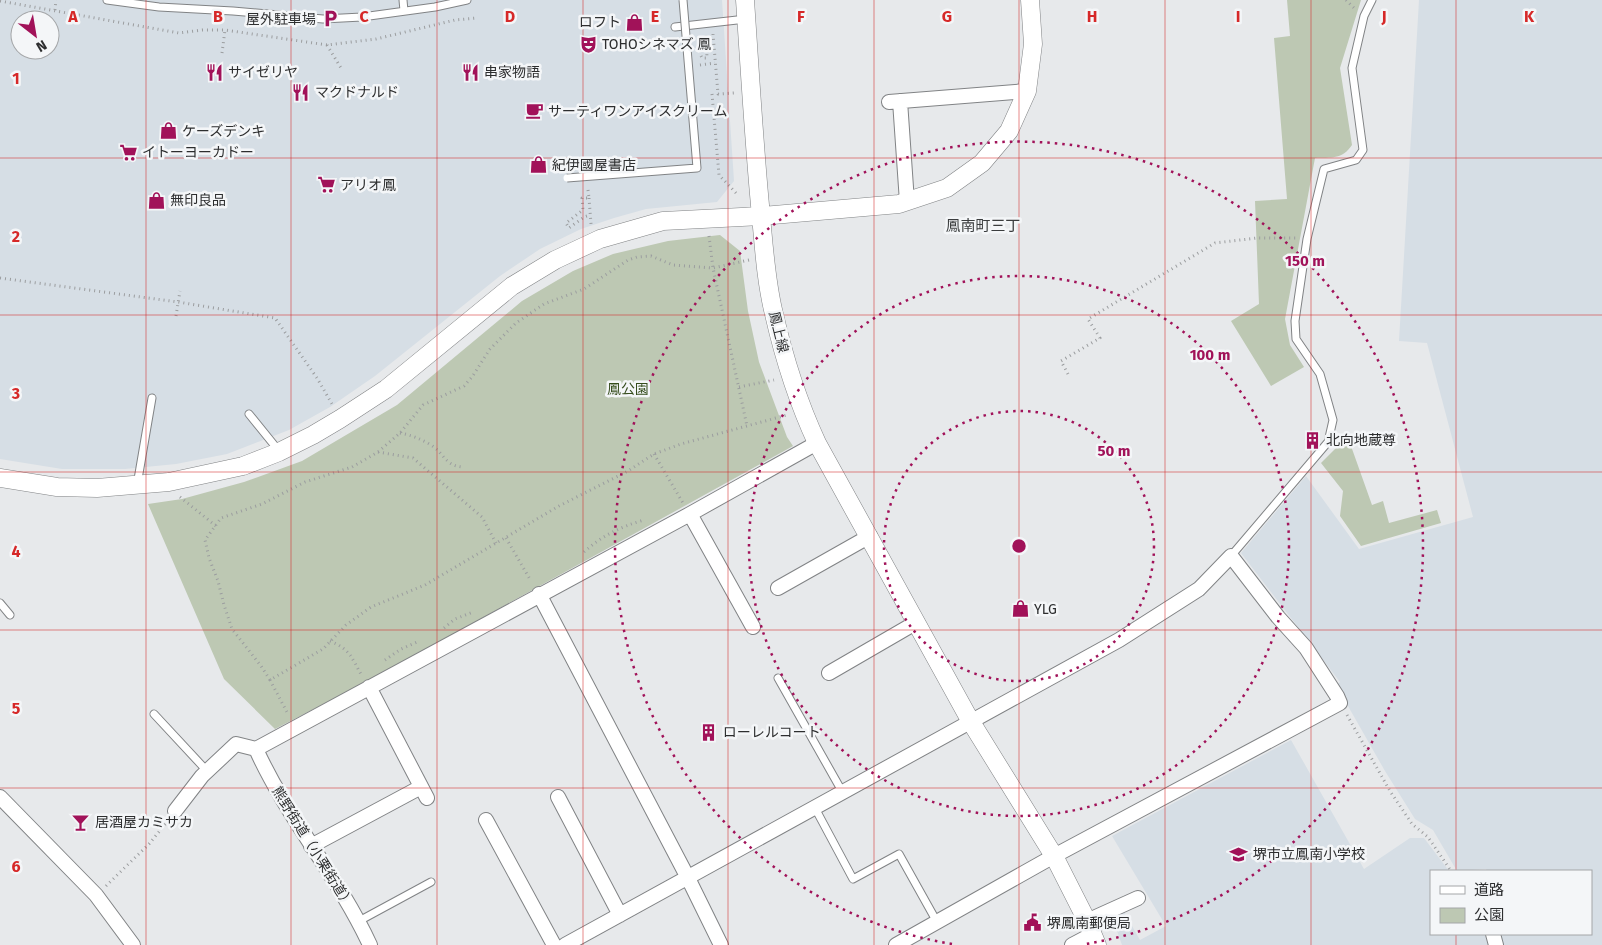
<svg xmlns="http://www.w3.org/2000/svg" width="1602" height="945" font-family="'Fira Sans','Noto Sans JP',sans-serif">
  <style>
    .built { fill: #d6dee5; fill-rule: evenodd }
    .green { fill: #bdc8b3 }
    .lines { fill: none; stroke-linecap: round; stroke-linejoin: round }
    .service-casing { stroke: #818385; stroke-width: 9 }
    .minor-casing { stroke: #818385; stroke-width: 16 }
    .tertiary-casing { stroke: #818385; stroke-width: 19 }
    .path { stroke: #9b9d9f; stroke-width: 3; stroke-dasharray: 1 4; stroke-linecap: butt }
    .service { stroke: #fff; stroke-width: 7 }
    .minor { stroke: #fff; stroke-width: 14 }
    .tertiary { stroke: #fff; stroke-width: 18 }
    .service-bridge-casing { stroke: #818385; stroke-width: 9; stroke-linecap: butt }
    .service-bridge { stroke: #fff; stroke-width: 7 }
    .grid { fill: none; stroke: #d62828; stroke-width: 1; stroke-opacity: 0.55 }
    .ring { fill: none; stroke: #a11259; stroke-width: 2.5; stroke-dasharray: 2.5 5 }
    .labels { text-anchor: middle; stroke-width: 5; stroke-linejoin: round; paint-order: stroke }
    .poi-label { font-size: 14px; fill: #2d2e2f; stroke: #f4f6f8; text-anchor: start }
    .street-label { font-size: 14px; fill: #2d2e2f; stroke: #f4f6f8 }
    .park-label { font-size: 14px; fill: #364d1d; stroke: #f4f6f8 }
    .neighbourhood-label { font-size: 15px; fill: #3b3d3e; stroke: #f4f6f8 }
    .grid-label { font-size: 16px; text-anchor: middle; font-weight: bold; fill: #d62828; stroke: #f4f6f8; stroke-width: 5; stroke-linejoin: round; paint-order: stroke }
    .centre { fill: #a11259; stroke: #f4f6f8; stroke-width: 2.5 }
    .ring-label { font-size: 15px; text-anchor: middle; font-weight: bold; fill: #a11259; stroke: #f4f6f8; stroke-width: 5; stroke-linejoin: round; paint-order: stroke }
  </style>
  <rect width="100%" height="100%" fill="#e7e9eb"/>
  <path class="built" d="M0 0H722L734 181 717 202 646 209 614 218 581 229 540 249 500 276 375 376 330 407 289 430 227 454 176 464 125 469H62L0 459ZM20 20H50V50H20Z
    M1419 0H1602V945H1502L1498 934H1591V871H1487L1486 869 1457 871 1433 830 1415 819 1385 771 1336 685 1340 682 1241 553 1306 476 1359 549 1473 517 1427 343 1399 341Z
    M1291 740 1364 869 1410 838H1424L1449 871H1431V934H1486L1490 945H1122L1112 917 1124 912 1140 940 1166 926 1112 836Z"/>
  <path class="green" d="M1287 0H1361L1340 68 1352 145C1342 160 1331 157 1315 158L1285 319 1290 345 1304 367 1271 386 1231 321 1259 304 1255 201 1287 199 1274 38 1290 36Z
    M720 235 740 251 748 311 759 362 787 437 793 446 366 682 275 729 224 679 148 504 182 499 244 482 302 461 397 405 522 301 573 271 613 254 668 241Z
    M1342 442 1351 446 1372 505 1383 501 1389 523 1437 510 1441 523 1361 546 1340 516 1343 491 1321 463Z"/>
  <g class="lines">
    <defs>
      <path id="service" d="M107 0 159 7 233 11 323 19 362 17 435 7 467 0
        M403 0 404 11
        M675 27 746 19
        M249 414 279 451
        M137 485 152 398
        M1231 556 1328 442 1333 420 1320 374 1296 339 1295 321 1307 239 1324 169 1356 160 1363 150 1352 68 1364 16 1372 0
        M0 603 10 615
        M778 678 843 793
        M154 714 207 771
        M815 808 853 879 899 854 937 922
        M359 921 431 882"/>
      <path id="minor" d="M900 101 907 202
        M889 102 1027 91
        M690 514 753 627
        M778 588 870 536
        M539 594 688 878 721 945
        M829 673 917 622
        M369 687 427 798
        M256 749C287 818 338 876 370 945
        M0 797 96 895 133 945
        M558 797 620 915
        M175 811 202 776 236 744 256 749 690 514 817 443
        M486 820 554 945
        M311 846 421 787
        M1087 921 1138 898
        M1493 934 1496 945
        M565 945 1119 640 1199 589 1231 556 1278 617 1306 648 1337 696 1340 703 1054 856 896 945
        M1072 945 1093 934"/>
      <path id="tertiary" d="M745 0C750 72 754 144 761 216 764 248 766 282 774 314 784 358 798 402 817 443L971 722 1054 856 1087 921 1097 945
        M0 478 57 487 97 488 169 482 243 466 279 452 313 435 340 419 386 389 512 286 555 260 600 239 663 221 761 216 899 204 947 188 982 163 1009 131 1027 91 1033 44 1030 0"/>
    </defs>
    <use href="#service" class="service-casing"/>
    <use href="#minor" class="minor-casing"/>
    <use href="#tertiary" class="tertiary-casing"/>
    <path class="path" d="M1346 0 1355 9
      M0 1 179 33 202 30H225L327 45 376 39 455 20 477 18
      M55 10 56 0
      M713 34 718 94 734 93
      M327 45 341 68
      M222 53 225 30
      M701 56 702 58H707L706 35
      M700 65 715 63
      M712 94 719 175 737 194
      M588 190 589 198H582L583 210 566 223 569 228 584 217 590 215
      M589 198 591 224
      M709 236 713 268 747 426
      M749 260 713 268 673 265 651 256 637 257 628 260 584 289 544 304 516 323 490 349 472 377 464 386 423 405 400 433 378 452 352 467 305 482 262 504 221 518 205 540 209 558 218 581 224 605 232 629 261 666 270 680 323 649 346 625 371 607 425 585 559 506 628 471 654 454 681 444 787 415
      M0 278 178 302 275 318 317 378 332 404
      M176 316 180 291
      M1068 374 1061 361 1100 338 1088 319 1215 243 1257 238H1296
      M739 387 774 380
      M400 433C411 435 421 439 431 445 444 453 445 466 463 467
      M378 452 413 458 482 517 496 543
      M654 454 683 503
      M180 497 216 526
      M506 538 531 581
      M584 552C603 535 620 527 644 520
      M444 628 455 619 473 612
      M330 641C351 650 351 657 362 676
      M385 660 401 649 417 642
      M270 680 288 714
      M1347 715 1390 791 1412 824 1428 837 1451 871
      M106 886 149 844 167 822"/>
    <use href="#service" class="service"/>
    <use href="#minor" class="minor"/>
    <use href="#tertiary" class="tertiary"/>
    <defs>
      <path id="service-bridge" d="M567 178 697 168 683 0"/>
    </defs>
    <use href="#service-bridge" class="service-bridge-casing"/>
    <use href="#service-bridge" class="service-bridge"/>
  </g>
  <path class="grid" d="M146 0V945M291 0V945M437 0V945M583 0V945M728 0V945M874 0V945M1019 0V945M1165 0V945M1311 0V945M1456 0V871M0 158H1602M0 315H1602M0 472H1602M0 630H1602M0 788H1602M1456 934V945"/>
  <g class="ring">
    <circle cx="1019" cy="546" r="135"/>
    <circle cx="1019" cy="546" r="270"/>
    <path d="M952 944A404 404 0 1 1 1086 944"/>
  </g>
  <defs>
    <symbol id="parking-bare" viewBox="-9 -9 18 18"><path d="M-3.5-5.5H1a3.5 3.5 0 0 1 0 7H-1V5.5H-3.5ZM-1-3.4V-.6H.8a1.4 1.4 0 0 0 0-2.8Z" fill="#a11259" stroke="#f4f6f8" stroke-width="2.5" paint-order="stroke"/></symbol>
    <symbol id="shop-bare" viewBox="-9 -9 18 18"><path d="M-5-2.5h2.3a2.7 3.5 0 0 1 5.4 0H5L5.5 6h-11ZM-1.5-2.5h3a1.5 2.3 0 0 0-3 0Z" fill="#a11259" stroke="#f4f6f8" stroke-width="2.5" paint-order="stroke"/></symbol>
    <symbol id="theatre-bare" viewBox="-9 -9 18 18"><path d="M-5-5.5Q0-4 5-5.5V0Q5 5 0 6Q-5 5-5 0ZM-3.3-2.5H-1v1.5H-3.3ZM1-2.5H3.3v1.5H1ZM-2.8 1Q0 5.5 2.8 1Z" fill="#a11259" stroke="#f4f6f8" stroke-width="2.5" paint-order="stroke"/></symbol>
    <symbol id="restaurant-bare" viewBox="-9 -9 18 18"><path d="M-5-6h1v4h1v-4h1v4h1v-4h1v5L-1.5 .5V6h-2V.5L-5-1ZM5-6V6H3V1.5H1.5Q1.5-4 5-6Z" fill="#a11259" stroke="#f4f6f8" stroke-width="2.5" paint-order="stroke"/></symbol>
    <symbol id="cafe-bare" viewBox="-9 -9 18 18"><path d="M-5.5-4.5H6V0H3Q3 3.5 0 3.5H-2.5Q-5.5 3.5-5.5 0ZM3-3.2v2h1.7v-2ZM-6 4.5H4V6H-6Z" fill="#a11259" stroke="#f4f6f8" stroke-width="2.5" paint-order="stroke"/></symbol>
    <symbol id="supermarket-bare" viewBox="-9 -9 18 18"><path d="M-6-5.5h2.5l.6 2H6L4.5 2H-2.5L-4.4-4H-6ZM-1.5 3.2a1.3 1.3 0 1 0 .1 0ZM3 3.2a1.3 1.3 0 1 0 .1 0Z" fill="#a11259" stroke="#f4f6f8" stroke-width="2.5" paint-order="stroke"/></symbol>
    <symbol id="building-bare" viewBox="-9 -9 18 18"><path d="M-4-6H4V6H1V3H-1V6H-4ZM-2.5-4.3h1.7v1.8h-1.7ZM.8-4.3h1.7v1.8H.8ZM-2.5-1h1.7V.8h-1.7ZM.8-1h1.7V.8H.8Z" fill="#a11259" stroke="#f4f6f8" stroke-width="2.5" paint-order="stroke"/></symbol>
    <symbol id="bar-bare" viewBox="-9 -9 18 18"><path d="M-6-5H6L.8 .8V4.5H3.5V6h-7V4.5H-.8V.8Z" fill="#a11259" stroke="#f4f6f8" stroke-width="2.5" paint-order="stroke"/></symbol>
    <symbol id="school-bare" viewBox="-9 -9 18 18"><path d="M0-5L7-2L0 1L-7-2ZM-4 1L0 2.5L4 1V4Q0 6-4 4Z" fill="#a11259" stroke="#f4f6f8" stroke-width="2.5" paint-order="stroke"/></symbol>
    <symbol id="civic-bare" viewBox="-9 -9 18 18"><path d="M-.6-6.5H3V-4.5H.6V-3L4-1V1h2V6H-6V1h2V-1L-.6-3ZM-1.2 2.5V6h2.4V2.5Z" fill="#a11259" stroke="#f4f6f8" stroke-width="2.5" paint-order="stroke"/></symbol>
  </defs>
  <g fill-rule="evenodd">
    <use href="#parking-bare" x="318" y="6" width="25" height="25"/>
    <use href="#shop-bare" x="622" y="10" width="25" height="25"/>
    <use href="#theatre-bare" x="576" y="32" width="25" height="25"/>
    <use href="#restaurant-bare" x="202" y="60" width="25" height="25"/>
    <use href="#restaurant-bare" x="458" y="60" width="25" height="25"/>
    <use href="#restaurant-bare" x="288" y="80" width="25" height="25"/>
    <use href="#cafe-bare" x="522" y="98" width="25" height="25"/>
    <use href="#shop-bare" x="156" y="118" width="25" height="25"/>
    <use href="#supermarket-bare" x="116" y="140" width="25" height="25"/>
    <use href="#shop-bare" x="526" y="152" width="25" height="25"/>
    <use href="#supermarket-bare" x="314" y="172" width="25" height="25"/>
    <use href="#shop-bare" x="144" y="188" width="25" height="25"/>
    <use href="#building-bare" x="1300" y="428" width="25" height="25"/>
    <use href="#shop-bare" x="1008" y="596" width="25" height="25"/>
    <use href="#building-bare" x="696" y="720" width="25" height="25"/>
    <use href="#bar-bare" x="68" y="810" width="25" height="25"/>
    <use href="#school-bare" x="1226" y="842" width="25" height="25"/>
    <use href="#civic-bare" x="1020" y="910" width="25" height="25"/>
  </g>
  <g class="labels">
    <g class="poi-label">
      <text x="316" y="24" text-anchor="end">屋外駐車場</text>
      <text x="621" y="27" text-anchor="end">ロフト</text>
      <text x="602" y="49">TOHOシネマズ 鳳</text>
      <text x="228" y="77">サイゼリヤ</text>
      <text x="484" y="77">串家物語</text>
      <text x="315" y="97">マクドナルド</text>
      <text x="548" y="116">サーティワンアイスクリーム</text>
      <text x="182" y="136">ケーズデンキ</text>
      <text x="142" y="157">イトーヨーカドー</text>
      <text x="552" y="170">紀伊國屋書店</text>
      <text x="340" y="190">アリオ鳳</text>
      <text x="170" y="205">無印良品</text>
      <text x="1326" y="445">北向地蔵尊</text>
      <text x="1034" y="614">YLG</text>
      <text x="723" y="737">ローレルコート</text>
      <text x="95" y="827">居酒屋カミサカ</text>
      <text x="1253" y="859">堺市立鳳南小学校</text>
      <text x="1047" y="928">堺鳳南郵便局</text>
    </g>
    <g class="street-label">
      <text transform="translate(779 332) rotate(76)" y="5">鳳上線</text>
      <text transform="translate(313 847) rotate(58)" y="5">熊野街道（小栗街道）</text>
    </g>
    <g class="park-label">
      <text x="628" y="394">鳳公園</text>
    </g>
    <g class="neighbourhood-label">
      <text x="983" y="231">鳳南町三丁</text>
    </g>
  </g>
  <g class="grid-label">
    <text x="73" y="22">A</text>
    <text x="218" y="22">B</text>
    <text x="364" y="22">C</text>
    <text x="510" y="22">D</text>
    <text x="655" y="22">E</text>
    <text x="801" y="22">F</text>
    <text x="947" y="22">G</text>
    <text x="1092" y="22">H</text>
    <text x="1238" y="22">I</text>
    <text x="1384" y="22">J</text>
    <text x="1529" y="22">K</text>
    <text x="16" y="84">1</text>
    <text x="16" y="242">2</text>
    <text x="16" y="399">3</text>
    <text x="16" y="557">4</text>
    <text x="16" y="714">5</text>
    <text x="16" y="872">6</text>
  </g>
  <circle cx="1019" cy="546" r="8" class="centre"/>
  <g class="ring-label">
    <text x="1305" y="266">150 m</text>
    <text x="1210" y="360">100 m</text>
    <text x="1114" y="456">50 m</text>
  </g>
  <rect x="1430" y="870" width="162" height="65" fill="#f4f6f8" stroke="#a4a6a8"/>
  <rect x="1440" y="886" width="25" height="8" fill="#ffffff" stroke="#a4a6a8"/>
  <text x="1474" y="895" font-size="15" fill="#2d2e2f">道路</text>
  <rect x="1440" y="908" width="25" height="15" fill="#bdc8b3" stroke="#a4a6a8"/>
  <text x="1474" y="920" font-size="15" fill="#2d2e2f">公園</text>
  <g transform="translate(35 35) rotate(149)"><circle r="24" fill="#f4f6f8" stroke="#a4a6a8"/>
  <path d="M0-4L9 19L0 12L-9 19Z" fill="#a11259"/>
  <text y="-8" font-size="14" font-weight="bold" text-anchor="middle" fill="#2d2e2f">N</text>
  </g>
</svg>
